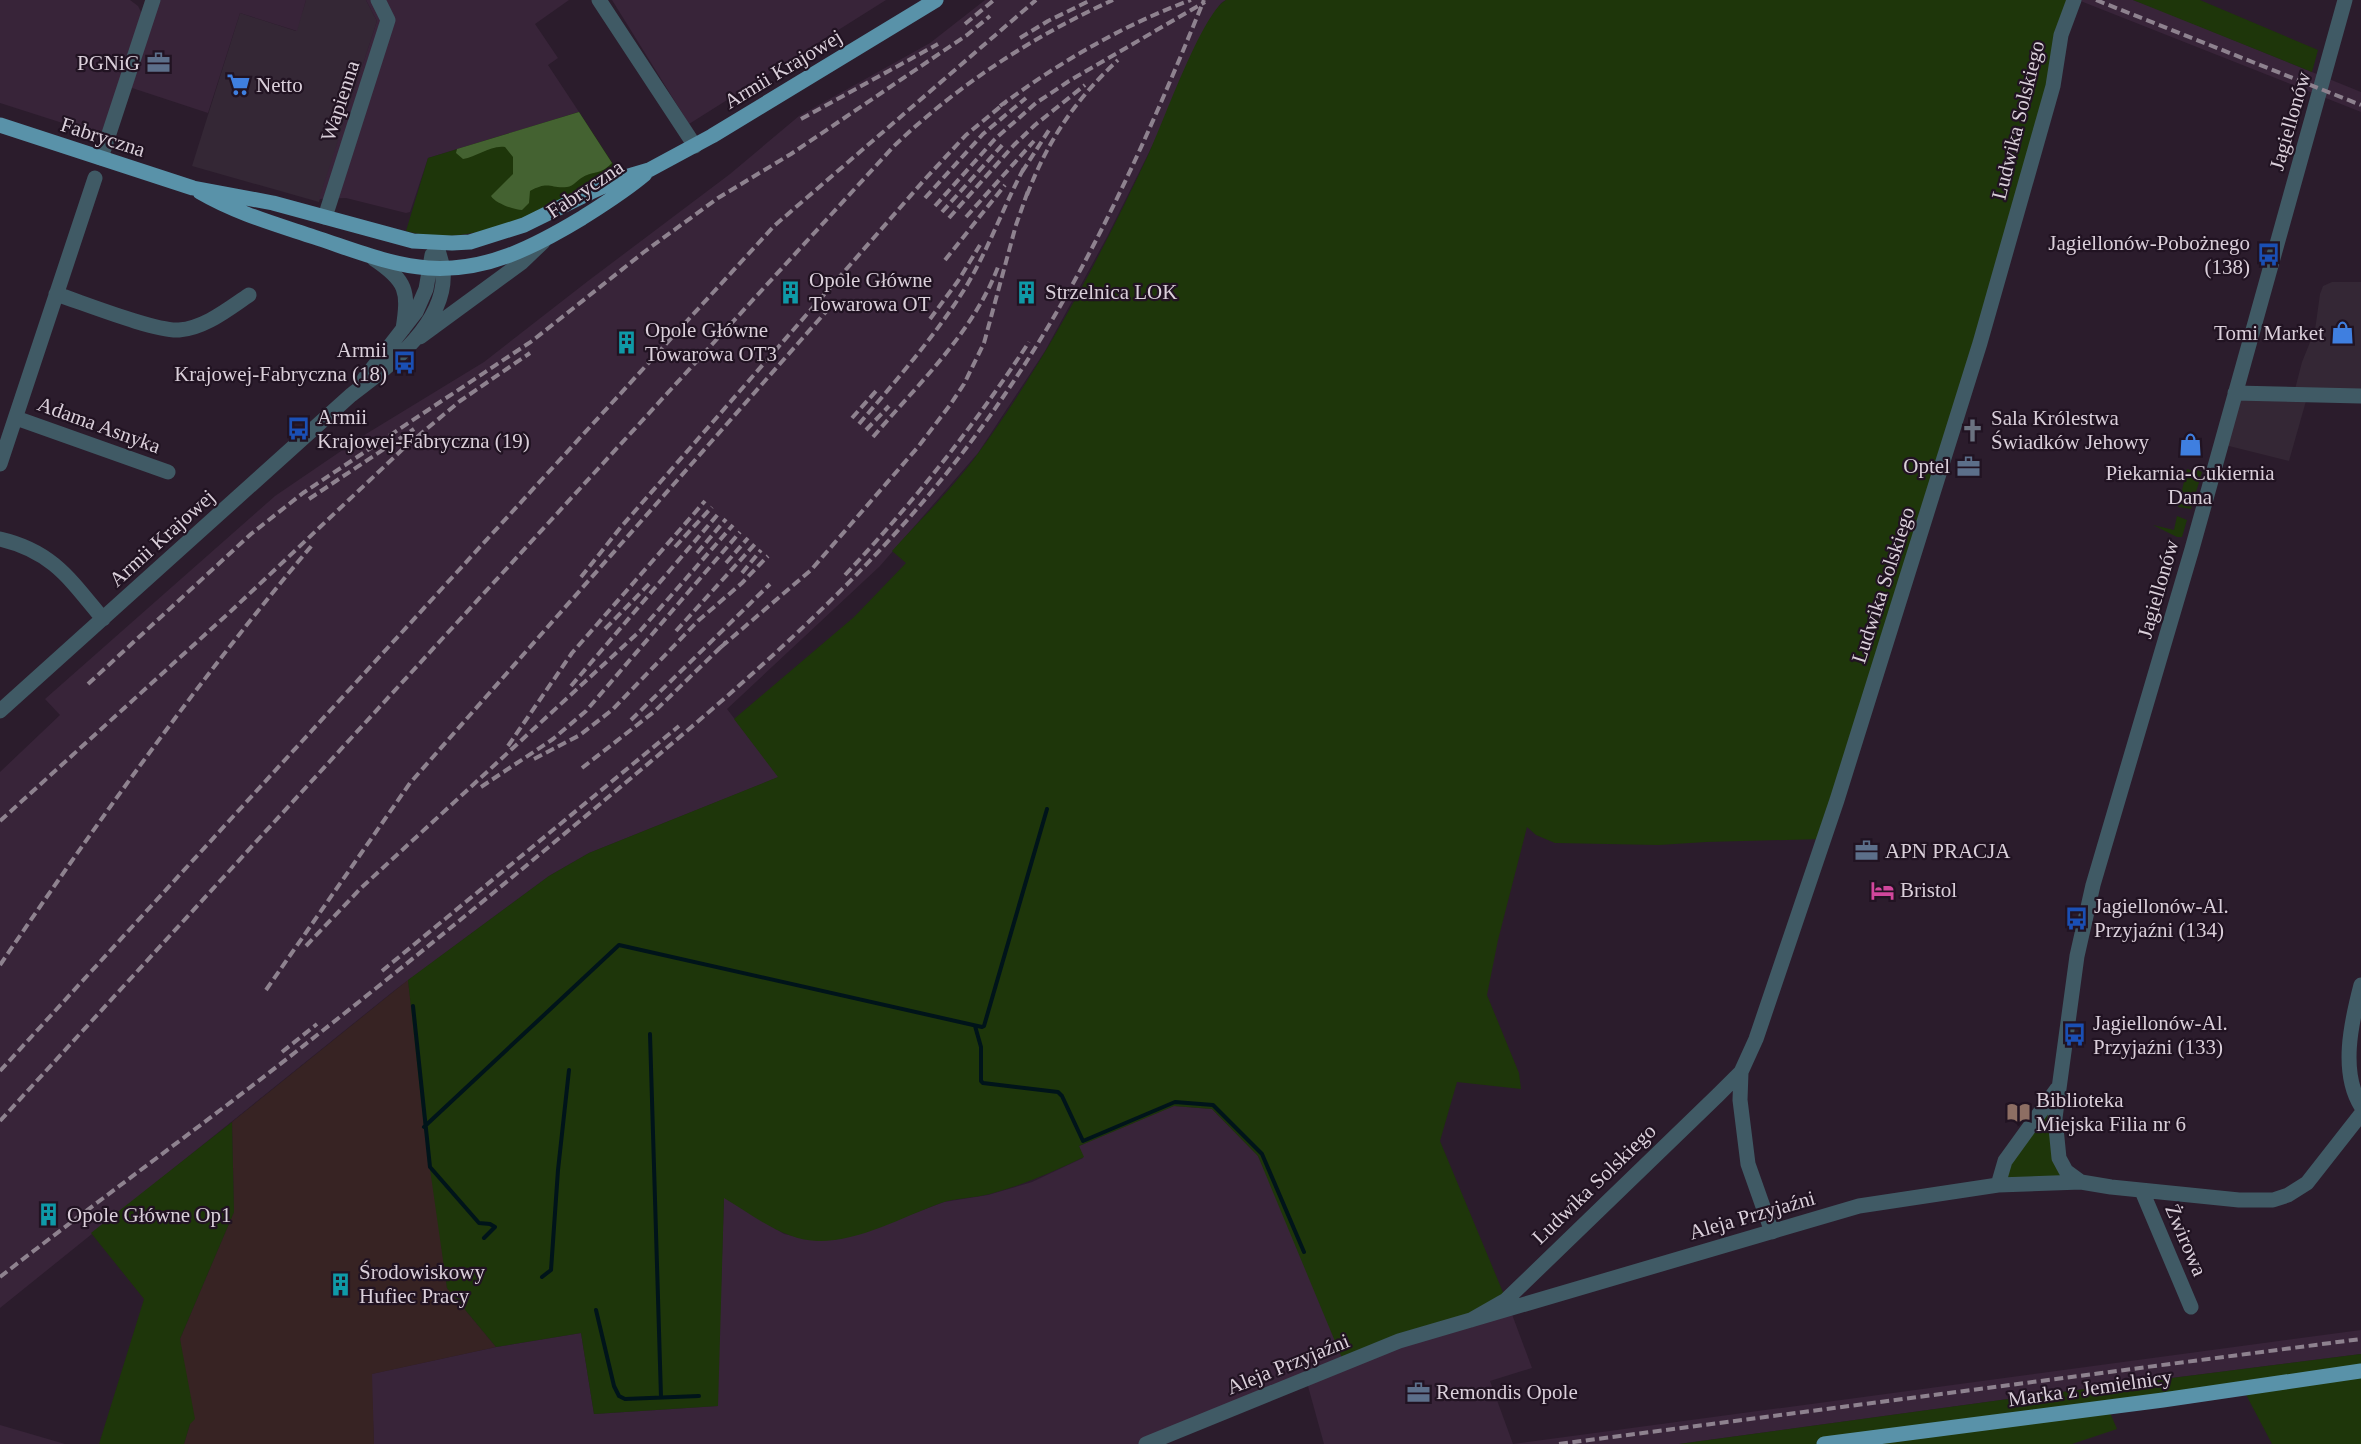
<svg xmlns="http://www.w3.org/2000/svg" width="2361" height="1444" font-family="'Times New Roman',serif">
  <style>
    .commercial { fill: #342735 }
    .built { fill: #382439 }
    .education { fill: #372323 }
    .green { fill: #1e360a }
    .forest { fill: #446231 }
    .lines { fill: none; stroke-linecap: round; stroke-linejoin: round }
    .stream { stroke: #00141a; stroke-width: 4 }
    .minor { stroke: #405a65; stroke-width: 15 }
    .major { stroke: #5992a9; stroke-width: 15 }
    .rail { stroke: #8e828f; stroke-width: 4; stroke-dasharray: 9 4.5; stroke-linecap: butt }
    .labels { text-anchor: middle; stroke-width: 4.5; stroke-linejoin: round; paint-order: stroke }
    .poi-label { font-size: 21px; fill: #dacfda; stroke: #211322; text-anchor: start }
    .street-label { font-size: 21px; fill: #dacfda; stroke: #211322 }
  </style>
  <rect width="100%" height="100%" fill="#2b1c2c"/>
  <path class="commercial" d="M306 0H366L377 21 319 202 192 166 240 13 296 31Z
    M2332 282H2361V396L2306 401 2289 461 2221 444 2235 393H2294L2302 362 2315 330 2320 294 2323 286Z"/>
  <path class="built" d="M0 0H130L138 6 146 22 153 0H306L297 31 240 13 208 113 126 86 116 115 100 135 0 103Z
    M366 0H569L535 24 558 58 548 65 579 112 428 158 410 212 406 213 346 198 319 199 377 21Z
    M612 0H886L689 124Z
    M985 0H1226L1221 3 1207 24 1183 73 1160 130 1107 237 1045 351 978 453 880 566 727 709 779 777 589 853 549 876 395 990 0 1308V772L60 715 45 699 275 496 366 434 484 362 588 281 730 174 799 116 930 43Z
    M2078 0H2133L2155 8 2361 92V112Z
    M1174 1106 1212 1109 1258 1156 1271 1184 1510 1309 1532 1368 1490 1381 1513 1444 2361 1330V1354L2038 1395 1679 1444H1324L1306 1379 1146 1444H374L371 1374 496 1347 581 1333 594 1414 717 1406 724 1197 784 1234 818 1241 838 1239 859 1234 944 1202 988 1195 1032 1182 1083 1158 1079 1146Z
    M0 1425 65 1444H0Z"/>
  <path class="education" d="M408 980 447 1288 496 1347 372 1374 374 1444H184L190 1424 180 1339 234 1212 232 1122Z"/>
  <path class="green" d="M1226 0H2069L2053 86 1823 839 1706 842 1659 845 1555 843 1536 835 1527 827 1498 940 1487 995 1519 1073 1521 1089 1457 1082 1440 1141 1510 1309 1344 1363 1258 1156 1212 1109 1174 1106 1079 1146 1084 1157C1053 1172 1023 1185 990 1194 974 1198 956 1198 941 1203 902 1217 861 1241 819 1241 784 1241 753 1215 724 1198L718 1406 594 1414 581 1333 496 1347 447 1288 424 1127 408 980 549 876 589 853 778 777 734 719 854 617 906 563 892 551C921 519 954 487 979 452 1046 360 1101 256 1149 153 1163 123 1202 13 1226 0Z
    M2133 0H2200L2318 50 2312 72Z
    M579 112 617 170C554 202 480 252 406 231L428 158Z
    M2187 469 2193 471 2195 469 2202 472 2191 509 2178 507Z
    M2177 516 2187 520 2182 537H2177L2153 525 2174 530Z
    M2057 1089 2055 1118 2072 1176 1999 1178Z
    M232 1122 234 1212 180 1339 195 1419 190 1424 184 1444H99L144 1299 91 1233Z
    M2361 1354V1444H2272L2242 1387 2108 1408 2117 1429 2072 1444H1679L2038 1395Z"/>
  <path class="forest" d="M579 112 612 163C599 176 595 170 583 177 577 180 574 186 567 187 551 189 549 180 530 191L529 203 522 210C514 210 495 203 491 196L513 174V157L505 147C490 145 477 157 463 159L456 153 457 149Z"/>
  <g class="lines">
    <path class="stream" d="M413 1006 430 1167 479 1223 490 1224 495 1227 484 1238
      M975 1026 981 1047V1081L983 1083 1058 1092 1062 1096 1083 1141 1175 1102 1213 1105 1262 1154 1304 1252
      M650 1034 661 1397
      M424 1127 619 945 982 1027 984 1026 1047 809
      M542 1277 551 1270 558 1170 569 1070
      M596 1310 614 1386 619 1396 625 1399 699 1396"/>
    <path class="minor" d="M599 0 695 146
      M101 158 153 0
      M325 217 388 20 378 0
      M374 259C407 281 409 291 403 329
      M56 294C81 302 156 332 179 330 205 328 228 309 249 295
      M420 337 521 263 543 242
      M364 379 416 312 426 289 432 255
      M2235 393 2361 396
      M16 418 168 472
      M0 464 95 178
      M0 539C52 551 70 579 103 619
      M0 711 351 395C388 367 448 323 443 270 442 261 438 252 436 243
      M2361 985C2351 1023 2340 1072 2361 1106
      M1741 1072 1740 1100 1748 1164 1772 1232
      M2081 1182 2066 1171 2059 1158 2055 1118 2077 956 2093 885 2192 549 2345 0
      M1998 1185 2005 1161 2057 1089
      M2142 1191 2191 1307
      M1471 1320 1506 1300 1718 1095 1741 1072 1756 1039 1837 800 1980 343 2053 86 2061 35 2074 0
      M1146 1444 1399 1341 1859 1206 1998 1185 2081 1182 2111 1187 2239 1200H2273L2288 1195 2307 1183 2361 1114"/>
    <path class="major" d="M0 125 193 188 273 203 413 241 452 243 470 242 524 225 591 192 622 178 649 170 712 136 936 0
      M200 192C236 213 275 224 314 237 351 249 389 265 428 268 486 272 534 247 582 218 604 204 625 191 645 174
      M1824 1444 2163 1400 2361 1371"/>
    <path class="rail" d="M2096 0 2361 105
      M965 24 994 0
      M1020 38 1048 21 1091 0
      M1000 106C1060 62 1121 26 1191 0
      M801 119 938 44
      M1022 172 1051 127
      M1027 195C1048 140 1075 100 1118 60
      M925 198 983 134 1026 98
      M935 206 995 139 1036 103 1069 81 1205 2
      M942 212 1004 143
      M966 217 1034 141
      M949 218 1014 145 1035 125 1085 85
      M945 260 1005 185
      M930 319 958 281 980 245
      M852 418 876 391
      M859 424C894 383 935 336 964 290 988 251 1003 207 1025 166
      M866 430 889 406
      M873 437C918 384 973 333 998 267
      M309 499 414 429
      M675 547 712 507
      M697 553 726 519
      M726 563 748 538
      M742 573 761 550
      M845 575C913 503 975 425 1029 342
      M581 577 621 527 926 178 966 135 1006 102
      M605 629 651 582
      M676 631 755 544
      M721 647 811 570 918 447 950 405 964 384 984 343 1016 225 1029 188
      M88 684 251 534 303 493 532 341 644 252 718 198 791 154 967 35 990 16
      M571 686 719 513
      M631 720 770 584
      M508 746 572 653 705 501
      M534 759 580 735 612 710 699 620 742 583 768 556
      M582 768 655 711 726 642
      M481 787 553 739 586 711 740 532
      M0 821 231 611 405 447 460 401 530 353
      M306 946 361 888 640 631 733 525
      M0 965C98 821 200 678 313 544
      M382 971 679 726
      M266 990 410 783 831 306
      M282 1052 317 1024
      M0 1071 774 226 1036 0
      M0 1121 894 146C959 84 1032 37 1113 0
      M0 1277C101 1198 206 1123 307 1043 410 962 512 878 612 794 741 686 869 578 970 443 1074 305 1139 159 1204 0
      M1559 1444 2361 1339"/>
  </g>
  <defs>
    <symbol id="office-bare" viewBox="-9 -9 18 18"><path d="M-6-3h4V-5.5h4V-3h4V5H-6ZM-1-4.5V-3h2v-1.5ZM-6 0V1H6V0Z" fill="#5c6f8a" stroke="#211322" stroke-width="2.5" paint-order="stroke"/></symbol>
    <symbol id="supermarket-bare" viewBox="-9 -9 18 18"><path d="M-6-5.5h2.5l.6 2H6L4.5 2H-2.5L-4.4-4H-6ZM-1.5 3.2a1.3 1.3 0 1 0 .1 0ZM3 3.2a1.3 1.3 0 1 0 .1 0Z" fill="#3f7fe0" stroke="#211322" stroke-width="2.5" paint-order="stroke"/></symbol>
    <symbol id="bus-bare" viewBox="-9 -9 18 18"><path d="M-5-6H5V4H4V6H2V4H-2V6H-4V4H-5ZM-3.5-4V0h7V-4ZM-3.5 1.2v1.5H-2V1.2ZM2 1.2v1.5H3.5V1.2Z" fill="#1a4fb4" stroke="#211322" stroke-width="2.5" paint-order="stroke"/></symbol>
    <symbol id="building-bare" viewBox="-9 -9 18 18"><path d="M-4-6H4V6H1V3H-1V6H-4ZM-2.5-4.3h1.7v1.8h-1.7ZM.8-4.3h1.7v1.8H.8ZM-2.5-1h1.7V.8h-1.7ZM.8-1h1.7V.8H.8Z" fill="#0f9aa8" stroke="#211322" stroke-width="2.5" paint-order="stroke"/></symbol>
    <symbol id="shop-bare" viewBox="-9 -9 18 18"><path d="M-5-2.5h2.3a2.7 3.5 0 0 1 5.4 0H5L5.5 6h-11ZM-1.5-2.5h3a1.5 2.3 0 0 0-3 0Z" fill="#3f7fe0" stroke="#211322" stroke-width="2.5" paint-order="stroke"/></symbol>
    <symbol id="church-bare" viewBox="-9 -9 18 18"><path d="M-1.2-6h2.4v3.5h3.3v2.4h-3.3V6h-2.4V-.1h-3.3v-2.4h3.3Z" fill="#6b7280" stroke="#211322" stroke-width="2.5" paint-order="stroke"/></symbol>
    <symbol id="hotel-bare" viewBox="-9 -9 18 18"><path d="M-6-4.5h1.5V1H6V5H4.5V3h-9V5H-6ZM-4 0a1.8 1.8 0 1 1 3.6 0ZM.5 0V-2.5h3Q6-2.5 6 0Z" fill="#d1479c" stroke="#211322" stroke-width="2.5" paint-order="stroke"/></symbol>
    <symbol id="library-bare" viewBox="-9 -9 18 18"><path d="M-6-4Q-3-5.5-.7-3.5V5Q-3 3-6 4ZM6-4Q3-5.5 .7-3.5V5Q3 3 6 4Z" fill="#8d6e63" stroke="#211322" stroke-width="2.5" paint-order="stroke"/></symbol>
  </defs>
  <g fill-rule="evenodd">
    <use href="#office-bare" x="142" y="46" width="33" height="33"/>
    <use href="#supermarket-bare" x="222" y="68" width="33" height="33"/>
    <use href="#bus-bare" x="2252" y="238" width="33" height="33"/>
    <use href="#building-bare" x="774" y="276" width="33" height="33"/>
    <use href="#building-bare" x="1010" y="276" width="33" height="33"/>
    <use href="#shop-bare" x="2326" y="316" width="33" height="33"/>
    <use href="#building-bare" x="610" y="326" width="33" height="33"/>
    <use href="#bus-bare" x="388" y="346" width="33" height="33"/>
    <use href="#bus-bare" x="282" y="412" width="33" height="33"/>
    <use href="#church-bare" x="1956" y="414" width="33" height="33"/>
    <use href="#shop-bare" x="2174" y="428" width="33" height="33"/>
    <use href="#office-bare" x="1952" y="450" width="33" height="33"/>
    <use href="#office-bare" x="1850" y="834" width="33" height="33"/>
    <use href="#hotel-bare" x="1866" y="874" width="33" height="33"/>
    <use href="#bus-bare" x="2060" y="902" width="33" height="33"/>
    <use href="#bus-bare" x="2058" y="1018" width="33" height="33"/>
    <use href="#library-bare" x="2002" y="1096" width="33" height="33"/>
    <use href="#building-bare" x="32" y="1198" width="33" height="33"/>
    <use href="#building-bare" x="324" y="1268" width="33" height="33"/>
    <use href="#office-bare" x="1402" y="1376" width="33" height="33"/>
  </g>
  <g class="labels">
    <g class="poi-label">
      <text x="140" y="70" text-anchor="end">PGNiG</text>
      <text x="256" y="92">Netto</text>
      <text x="2250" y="250" text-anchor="end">Jagiellonów-Pobożnego<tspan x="2250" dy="24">(138)</tspan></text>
      <text x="809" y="287">Opole Główne<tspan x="809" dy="24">Towarowa OT</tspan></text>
      <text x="1045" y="299">Strzelnica LOK</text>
      <text x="645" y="337">Opole Główne<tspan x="645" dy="24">Towarowa OT3</tspan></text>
      <text x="2324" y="340" text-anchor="end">Tomi Market</text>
      <text x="387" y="357" text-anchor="end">Armii<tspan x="387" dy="24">Krajowej-Fabryczna (18)</tspan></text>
      <text x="317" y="424">Armii<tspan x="317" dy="24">Krajowej-Fabryczna (19)</tspan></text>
      <text x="1991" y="425">Sala Królestwa<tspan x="1991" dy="24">Świadków Jehowy</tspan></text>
      <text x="1950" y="473" text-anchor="end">Optel</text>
      <text x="2190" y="480" text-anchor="middle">Piekarnia-Cukiernia<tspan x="2190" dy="24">Dana</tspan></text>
      <text x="1885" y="858">APN PRACJA</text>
      <text x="1900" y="897">Bristol</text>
      <text x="2094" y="913">Jagiellonów-Al.<tspan x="2094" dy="24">Przyjaźni (134)</tspan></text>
      <text x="2093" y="1030">Jagiellonów-Al.<tspan x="2093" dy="24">Przyjaźni (133)</tspan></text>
      <text x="2036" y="1107">Biblioteka<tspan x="2036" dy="24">Miejska Filia nr 6</tspan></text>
      <text x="67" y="1222">Opole Główne Op1</text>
      <text x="359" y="1279">Środowiskowy<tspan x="359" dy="24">Hufiec Pracy</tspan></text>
      <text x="1436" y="1399">Remondis Opole</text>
    </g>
    <g class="street-label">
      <text transform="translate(783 69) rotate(-31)" y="7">Armii Krajowej</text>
      <text transform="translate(340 101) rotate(-72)" y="7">Wapienna</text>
      <text transform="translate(2018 120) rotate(-76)" y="7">Ludwika Solskiego</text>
      <text transform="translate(2290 121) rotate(-74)" y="7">Jagiellonów</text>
      <text transform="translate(103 137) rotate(18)" y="7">Fabryczna</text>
      <text transform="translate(585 189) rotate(-34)" y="7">Fabryczna</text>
      <text transform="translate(99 425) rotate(20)" y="7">Adama Asnyka</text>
      <text transform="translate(162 538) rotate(-42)" y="7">Armii Krajowej</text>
      <text transform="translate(1883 585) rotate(-72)" y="7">Ludwika Solskiego</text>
      <text transform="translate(2158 589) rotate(-74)" y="7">Jagiellonów</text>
      <text transform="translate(1594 1184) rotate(-44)" y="7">Ludwika Solskiego</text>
      <text transform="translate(1752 1215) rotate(-16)" y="7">Aleja Przyjaźni</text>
      <text transform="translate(2186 1240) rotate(67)" y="7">Żwirowa</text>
      <text transform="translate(1288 1364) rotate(-22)" y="7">Aleja Przyjaźni</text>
      <text transform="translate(2090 1388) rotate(-8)" y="7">Marka z Jemielnicy</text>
    </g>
  </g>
</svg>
